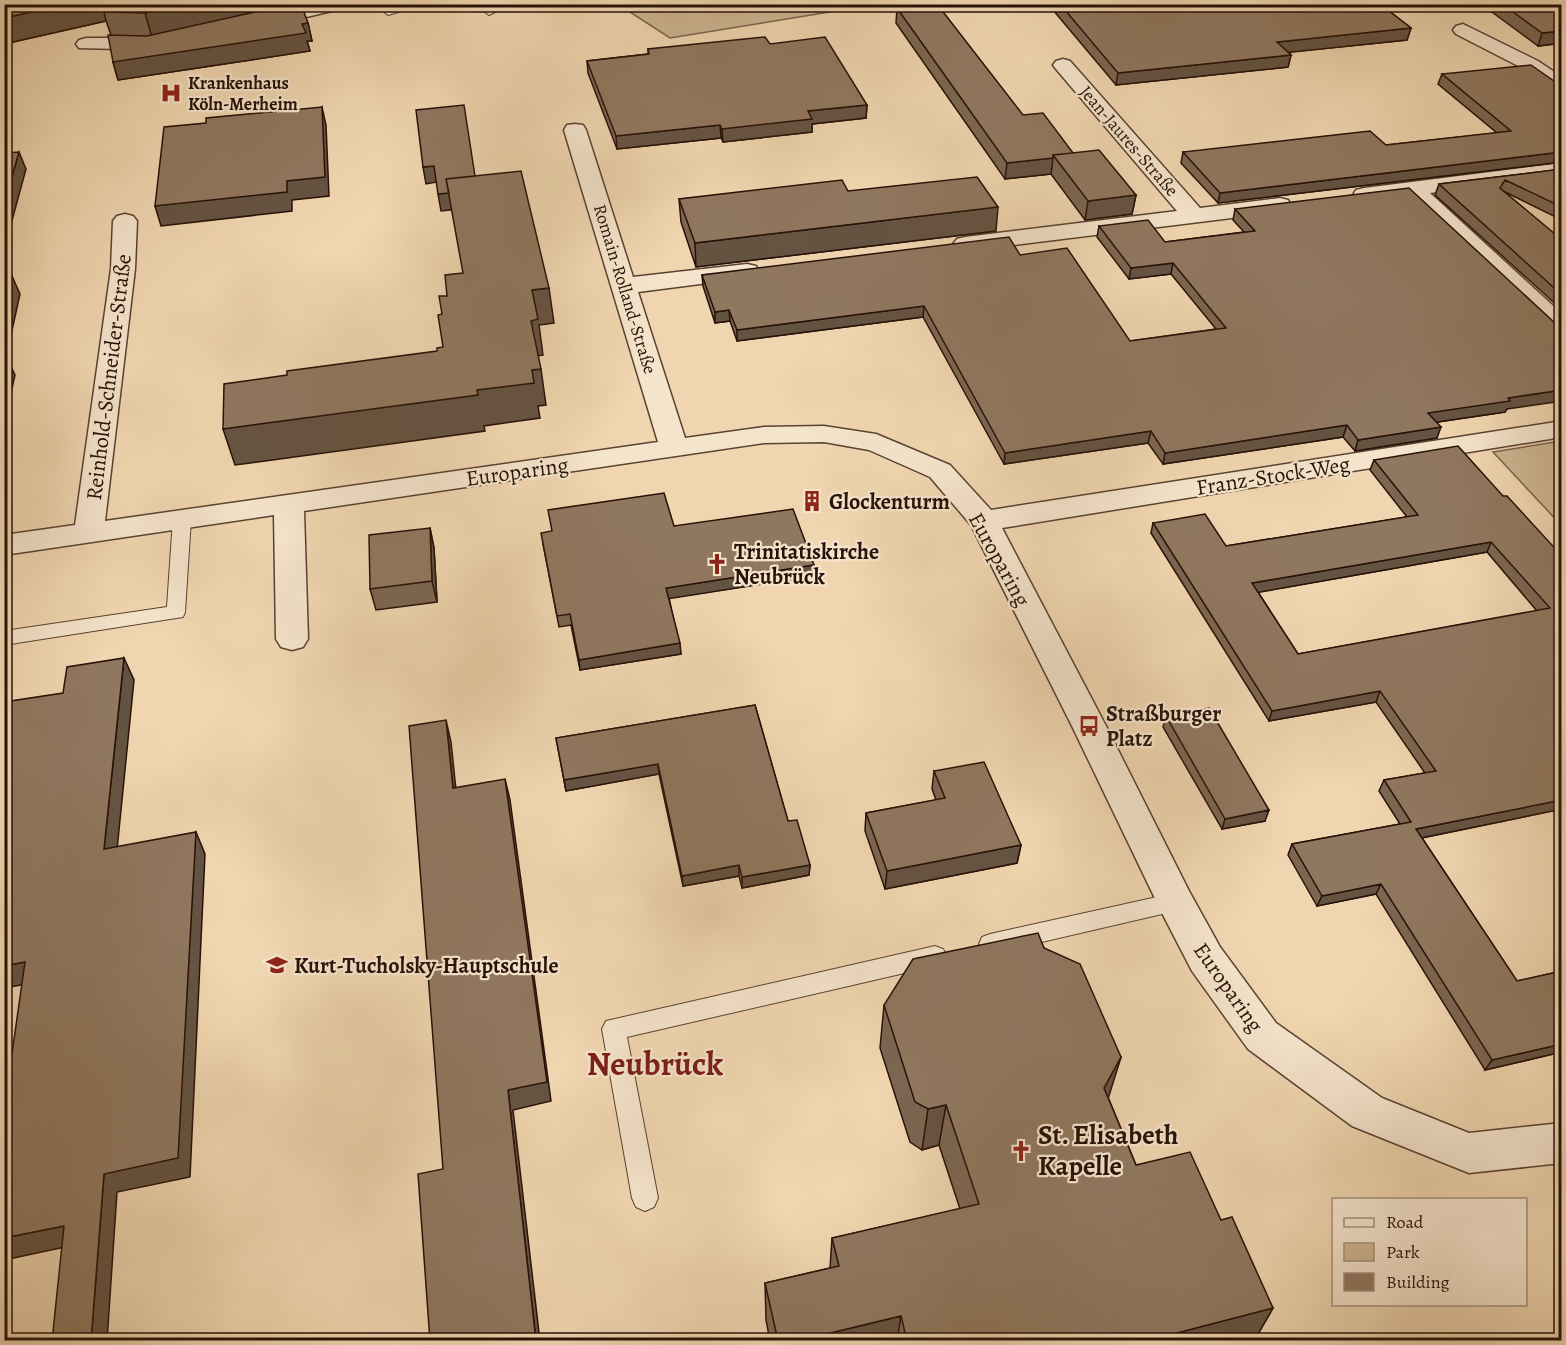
<svg xmlns="http://www.w3.org/2000/svg" width="1566" height="1345" font-family="Alegreya,serif">
  <style>
    .green { fill: #ceb593; stroke: #7a634e; stroke-width: 1.5 }
    .lines { fill: none; stroke-linecap: round; stroke-linejoin: round }
    .service-casing { stroke: #594232; stroke-width: 2 }
    .minor-casing { stroke: #594232; stroke-width: 3 }
    .service { fill: #f5e4cc; fill-rule: evenodd }
    .minor { fill: #f5e4cc; fill-rule: evenodd }
    .wall { fill: #7c6652; stroke: #271108; stroke-width: 1.5; fill-rule: evenodd }
    .shaded-wall { fill: #655342; stroke: #271108; stroke-width: 1.5 }
    .building { fill: #90775f; stroke: #271108; stroke-width: 1.5; fill-rule: evenodd }
    .labels { text-anchor: middle; stroke-width: 4.5; stroke-linejoin: round; paint-order: stroke }
    .far-poi-label { font-size: 18px; font-weight: bold; fill: #271108; stroke: #f5e4cc; text-anchor: start }
    .far-street-label { font-size: 18px; fill: #271108; stroke: #f5e4cc }
    .street-label { font-size: 22px; fill: #271108; stroke: #f5e4cc }
    .poi-label { font-size: 22px; font-weight: bold; fill: #271108; stroke: #f5e4cc; text-anchor: start }
    .near-poi-label { font-size: 27px; font-weight: bold; fill: #271108; stroke: #f5e4cc; text-anchor: start }
    .near-district-label { font-size: 33px; font-weight: bold; fill: #7a1f14; stroke: #f5e4cc }
  </style>
  <rect width="100%" height="100%" fill="#f0d6b0"/>
  <filter id="stains"><feTurbulence type="fractalNoise" baseFrequency=".00333" numOctaves="4"/><feColorMatrix values="0 0 0 0 .2 0 0 0 0 .09 0 0 0 0 .02 0 0 0 .5 -.17"/></filter>
  <radialGradient id="worn" r=".72"><stop offset=".6" stop-color="#630" stop-opacity="0"/><stop offset="1" stop-color="#630" stop-opacity=".3"/></radialGradient>
  <path class="green" d="M619 5H873L670 38Z
    M1561 441H1562L1561 525 1493 452Z"/>
  <g class="lines">
    <defs>
      <path id="service" d="M374 4H386L390 8 405 4H426L388 15Z
        M475 4H487L495 12 489 15Z
        M182 513 188 515 191 519 185 612 183 617 4 645V631L167 607 173 519 176 515Z
        M1175 893 1183 895 1186 902 1183 909 1175 911 990 954 982 951 979 944 982 937 990 934Z
        M935 946 943 949 947 956 943 963 935 966 627 1037 658 1198 654 1207 645 1211 636 1207 632 1198 602 1029 606 1021Z"/>
      <path id="minor" d="M311 4H347L345 8 259 28 252 26 249 22 252 18Z
        M1463 24 1538 61 1562 77V93L1555 91 1524 69 1456 34 1453 30 1456 26Z
        M86 38H156L163 40 166 44 163 48 156 50 79 48 76 44 79 40Z
        M1063 59 1070 61 1200 208 1280 198 1288 200 1291 205 1288 210 1280 212 965 251 957 249 953 244 957 239 965 237 1177 211 1056 69 1053 65 1056 61Z
        M575 124 583 125 586 130 633 277 747 264 756 266 759 271 756 276 747 278 638 292 685 438 764 427 824 426 876 434 950 465 991 510 1562 421V437L1002 528 1106 726 1189 891 1220 947 1276 1023 1382 1098 1469 1133 1562 1123V1163L1469 1173 1352 1126 1248 1049 1192 971 1162 913 1072 726 971 525 930 477 869 450 824 442 764 443 304 511 308 639 303 647 292 650 281 647 276 639 274 515 4 555V535L75 525 111 269 113 221 117 216 125 214 133 216 137 221 135 269 105 521 658 442 564 130 567 125Z
        M1562 163V177L1430 193 1562 314V336L1553 333 1407 196 1364 202 1356 200 1353 195 1356 190 1364 188Z"/>
    </defs>
    <use href="#service" class="service-casing"/>
    <use href="#minor" class="minor-casing"/>
    <use href="#service" class="service"/>
    <use href="#minor" class="minor"/>
  </g>
  <path class="wall" d="M4 4 308 23 312 41H307L310 51 118 80 113 62 111 35 106 21 4 44Z
    M1048 4H1380L1411 28 1407 40 1289 52 1291 55 1288 67 1116 85Z
    M1481 4H1562V43L1538 46Z
    M897 8 1023 115 1073 153 1136 195 1132 214 1085 220 1051 174 1005 179 896 23Z
    M770 44 867 105 866 118 812 124V132L723 142 721 138 617 149 588 73 587 61 648 54V49Z
    M1561 61H1562V75L1557 71Z
    M1442 74 1557 83 1562 162 1218 203 1181 163 1183 152 1386 145 1497 133 1438 84Z
    M1562 169V220L1503 191 1562 240V310L1435 195 1439 184Z
    M848 191 996 231 696 267 681 222 679 199Z
    M1235 209 1507 409 1505 412 1437 422V438L1355 451 1343 437 1163 464 1148 443 1004 464 923 317 737 341 730 321 715 323 703 286 702 275 1020 255 1130 341 1216 329 1171 274 1129 279 1097 237 1099 226 1165 242 1244 232 1233 220Z
    M1374 460 1503 496 1562 556V809L1422 838 1517 981 1562 971V1052L1485 1070 1376 894 1317 906 1288 855 1292 844 1400 824 1379 791 1384 780 1425 773 1376 702 1269 721 1151 533 1153 523 1226 546 1407 517 1370 470ZM1487 552 1537 611 1298 654 1258 592Z
    M674 526 814 565V576L669 598 681 654 580 670 571 625 559 627 543 544Z
    M430 528 434 548 437 602 376 610 370 589Z
    M755 705 788 821 810 865 809 875 742 888 739 876 683 886 659 774 566 791 556 738Z
    M1166 716 1265 821 1222 829 1163 727Z
    M934 771 1021 845 1017 863 885 889 865 831 866 813 936 800 932 789Z
    M1044 948 1121 1057 1108 1097 1136 1165 1221 1220 1273 1308 1254 1341H770L766 1320 765 1283 830 1268 832 1238 960 1209 939 1145 922 1150 910 1142 880 1048 884 1005Z"/>
  <path class="shaded-wall" d="M68 4H103L104 12 106 21 4 44V18Z
    M185 4H297L152 37 145 13Z
    M308 23 312 41H307L310 51 118 80 113 62Z
    M1411 28 1407 40 1274 54 1277 42Z
    M1562 31V43L1538 46 1542 33Z
    M1291 55 1288 67 1116 85 1118 73Z
    M867 105 866 118 812 124V132L723 142 722 129 808 111Z
    M322 107 326 125 329 196 292 200V211L161 226 155 206 287 181Z
    M720 125 721 138 617 149 616 136Z
    M19 152 26 169 4 250V205Z
    M1562 152V162L1218 203 1220 193Z
    M1053 158 1051 174 1005 179 1007 163Z
    M434 166 437 182 426 184 423 167Z
    M478 190 480 207 441 211 438 194Z
    M1136 195 1132 214 1085 220 1088 201Z
    M998 207 996 231 696 267 695 243Z
    M1173 263 1171 274 1129 279 1131 268Z
    M12 276 20 294 4 367V311Z
    M549 288 554 323 539 325 543 355 536 356 531 321 532 290Z
    M924 306 923 317 737 341V330Z
    M729 310 730 321 715 323V312Z
    M7 357 15 375 4 424V369Z
    M541 369 546 405 538 406 540 418 484 426 485 431 235 465 223 429 477 390 532 370Z
    M1562 390V401L1507 409 1505 412 1424 424 1428 413 1508 398Z
    M1347 425 1343 437 1163 464 1165 453Z
    M1441 427 1437 438 1355 451 1358 440Z
    M1151 431 1148 443 1004 464 1005 453Z
    M430 528 434 548 437 602 432 581Z
    M1491 542 1487 552 1249 594 1252 583Z
    M814 565V576L667 599 666 588Z
    M680 643 681 654 580 670 579 660Z
    M124 658 134 680 115 870 104 849Z
    M1380 691 1376 702 1269 721 1272 711Z
    M446 720 451 742 458 809 453 788Z
    M658 764 659 774 566 791 564 780Z
    M505 779 510 800 551 1101 513 1110 540 1341H536L508 1090Z
    M1562 800V809L1411 840 1416 829Z
    M1269 810 1265 821 1222 829 1225 819Z
    M196 832 205 854 190 1177 117 1192 107 1341H91L104 1174Z
    M1021 845 1017 863 885 889 887 871Z
    M739 865V876L683 886 682 876Z
    M810 865 809 875 742 888V877Z
    M1381 884 1376 894 1317 906 1322 896Z
    M25 962 38 982 4 988V966Z
    M1562 1044V1052L1485 1070 1492 1060Z
    M1121 1057 1108 1099 1104 1088Z
    M946 1105 939 1145 922 1150 928 1109Z
    M64 1226 79 1244 4 1260V1238Z
    M1273 1308 1254 1341H1146Z
    M901 1316 897 1341H797Z"/>
  <path class="building" d="M4 4H68L4 18Z
    M102 4H185L145 13 104 12Z
    M291 4H301L308 23 302 24 306 33 113 62 108 35 147 36Z
    M901 4H937L1023 115 1043 113 1073 153 1053 155V158L1007 163 897 8Z
    M1060 4H1380L1411 28 1277 42 1291 55 1118 73Z
    M1502 4H1562V31L1542 33Z
    M765 37 770 44 825 37 867 105 808 111 812 119 722 129 720 125 616 136 587 61 649 54 648 49Z
    M1531 65 1557 83 1562 84V152L1220 193 1183 152 1370 131 1386 145 1511 131 1442 74Z
    M464 105 475 176 446 179 449 193 438 194 434 166 423 167 416 110Z
    M322 107 325 177 287 181V192L155 206 164 127 206 123V118Z
    M1099 150 1136 195 1088 201 1053 155Z
    M19 152 4 205V153Z
    M1562 169V207L1505 180 1500 188 1562 240V295L1439 184Z
    M521 171 549 288 532 290 538 319 531 321 541 369 532 370 534 383 477 390 478 395 223 429 224 384 287 375V371L437 351V348L443 347 438 315 442 314 439 296H447L445 275 463 273 446 179Z
    M977 177 998 207 695 243 679 199 842 180 848 191Z
    M1409 188 1556 324 1562 325V390L1508 398 1510 401 1428 413 1441 427 1358 440 1347 425 1165 453 1151 431 1005 453 924 306 737 330 729 310 715 312 702 275 1009 237 1020 255 1067 248 1130 341 1226 328 1173 263 1131 268 1099 226 1148 220 1165 242 1255 231 1235 209Z
    M12 276 4 311V277Z
    M4 357H7L4 369Z
    M1458 446 1503 496H1507L1562 556V800L1416 829 1517 981 1562 971V1044L1492 1060 1381 884 1322 896 1292 844 1411 822 1384 780 1436 771 1380 691 1272 711 1153 523 1205 514 1226 546 1418 515 1374 460ZM1491 542 1550 608 1298 654 1252 583Z
    M664 493 674 526 793 509 814 565 666 588 680 643 579 660 570 614 557 616 541 533 552 531 548 510Z
    M430 528 432 581 370 589 369 535Z
    M124 658 104 849 196 832 178 1158 104 1174 91 1341H52L64 1226 4 1238V1110L25 962 4 966V702L63 693 67 667Z
    M755 705 788 821 797 820 810 865 742 877 739 865 682 876 658 764 564 780 556 738Z
    M1209 708 1269 810 1225 819 1166 716Z
    M446 720 453 788 505 779 547 1082 508 1090 536 1341H430L418 1174 443 1169 409 726Z
    M984 762 1021 845 887 871 866 813 945 798 934 771Z
    M1038 933 1044 948 1080 964 1121 1057 1104 1088 1136 1165 1190 1152 1221 1220 1232 1217 1273 1308 1146 1341H907L901 1316 797 1341H778L765 1283 839 1266 832 1238 979 1204 946 1105 928 1109 915 1102 884 1005 913 959Z"/>
  <defs>
    <symbol id="hospital-bare" viewBox="-9 -9 18 18"><path d="M-5-5h3v3.5h4V-5h3V5h-3V1.5h-4V5h-3Z" fill="#8f2418" stroke="#f5e4cc" stroke-width="2.5" paint-order="stroke"/></symbol>
    <symbol id="building-bare" viewBox="-9 -9 18 18"><path d="M-4-6H4V6H1V3H-1V6H-4ZM-2.5-4.3h1.7v1.8h-1.7ZM.8-4.3h1.7v1.8H.8ZM-2.5-1h1.7V.8h-1.7ZM.8-1h1.7V.8H.8Z" fill="#8f2418" stroke="#f5e4cc" stroke-width="2.5" paint-order="stroke"/></symbol>
    <symbol id="church-bare" viewBox="-9 -9 18 18"><path d="M-1.2-6h2.4v3.5h3.3v2.4h-3.3V6h-2.4V-.1h-3.3v-2.4h3.3Z" fill="#8f2418" stroke="#f5e4cc" stroke-width="2.5" paint-order="stroke"/></symbol>
    <symbol id="bus-bare" viewBox="-9 -9 18 18"><path d="M-5-6H5V4H4V6H2V4H-2V6H-4V4H-5ZM-3.5-4V0h7V-4ZM-3.5 1.2v1.5H-2V1.2ZM2 1.2v1.5H3.5V1.2Z" fill="#8f2418" stroke="#f5e4cc" stroke-width="2.5" paint-order="stroke"/></symbol>
    <symbol id="school-bare" viewBox="-9 -9 18 18"><path d="M0-5L7-2L0 1L-7-2ZM-4 1L0 2.5L4 1V4Q0 6-4 4Z" fill="#8f2418" stroke="#f5e4cc" stroke-width="2.5" paint-order="stroke"/></symbol>
  </defs>
  <g fill-rule="evenodd">
    <use href="#hospital-bare" x="156" y="78" width="30" height="30"/>
    <use href="#building-bare" x="797" y="486" width="30" height="30"/>
    <use href="#church-bare" x="702" y="549" width="30" height="30"/>
    <use href="#bus-bare" x="1074" y="711" width="30" height="30"/>
    <use href="#school-bare" x="262" y="950" width="30" height="30"/>
    <use href="#church-bare" x="1006" y="1136" width="30" height="30"/>
  </g>
  <g class="labels">
    <g class="far-poi-label">
      <text x="188" y="89">Krankenhaus<tspan x="188" dy="21">Köln-Merheim</tspan></text>
    </g>
    <g class="far-street-label">
      <text transform="translate(1129 141) rotate(49)" y="6">Jean-Jaures-Straße</text>
      <text transform="translate(625 289) rotate(73)" y="6">Romain-Rolland-Straße</text>
    </g>
    <g class="street-label">
      <text transform="translate(108 377) rotate(-83)" y="8">Reinhold-Schneider-Straße</text>
      <text transform="translate(517 471) rotate(-8)" y="8">Europaring</text>
      <text transform="translate(1273 475) rotate(-9)" y="8">Franz-Stock-Weg</text>
      <text transform="translate(1000 559) rotate(61)" y="8">Europaring</text>
      <text transform="translate(1229 987) rotate(55)" y="8">Europaring</text>
    </g>
    <g class="poi-label">
      <text x="829" y="509">Glockenturm</text>
      <text x="734" y="559">Trinitatiskirche<tspan x="734" dy="25">Neubrück</tspan></text>
      <text x="1106" y="721">Straßburger<tspan x="1106" dy="25">Platz</tspan></text>
      <text x="294" y="973">Kurt-Tucholsky-Hauptschule</text>
    </g>
    <g class="near-poi-label">
      <text x="1038" y="1144">St. Elisabeth<tspan x="1038" dy="31">Kapelle</tspan></text>
    </g>
    <g class="near-district-label">
      <text x="655" y="1075">Neubrück</text>
    </g>
  </g>
  <rect width="1566" height="1345" fill="none" stroke="#f0d6b0" stroke-width="24"/>
  <rect x="6" y="6" width="1554" height="1333" fill="none" stroke="#271108" stroke-width="3"/>
  <rect x="12" y="12" width="1542" height="1321" fill="none" stroke="#271108" stroke-width="1.5"/>
  <rect x="1332" y="1198" width="195" height="108" fill="#f5e4cc" stroke="#a3907e" stroke-width="1.5"/>
  <rect x="1344" y="1218" width="30" height="9" fill="#f5e4cc" stroke="#a3907e" stroke-width="1.5"/>
  <text x="1386" y="1228" font-size="18" fill="#271108">Road</text>
  <rect x="1344" y="1243" width="30" height="18" fill="#ceb593" stroke="#a3907e" stroke-width="1.5"/>
  <text x="1386" y="1258" font-size="18" fill="#271108">Park</text>
  <rect x="1344" y="1273" width="30" height="18" fill="#90775f" stroke="#a3907e" stroke-width="1.5"/>
  <text x="1386" y="1288" font-size="18" fill="#271108">Building</text>
  <rect width="100%" height="100%" filter="url(#stains)"/>
  <rect width="100%" height="100%" fill="url(#worn)"/>
</svg>
